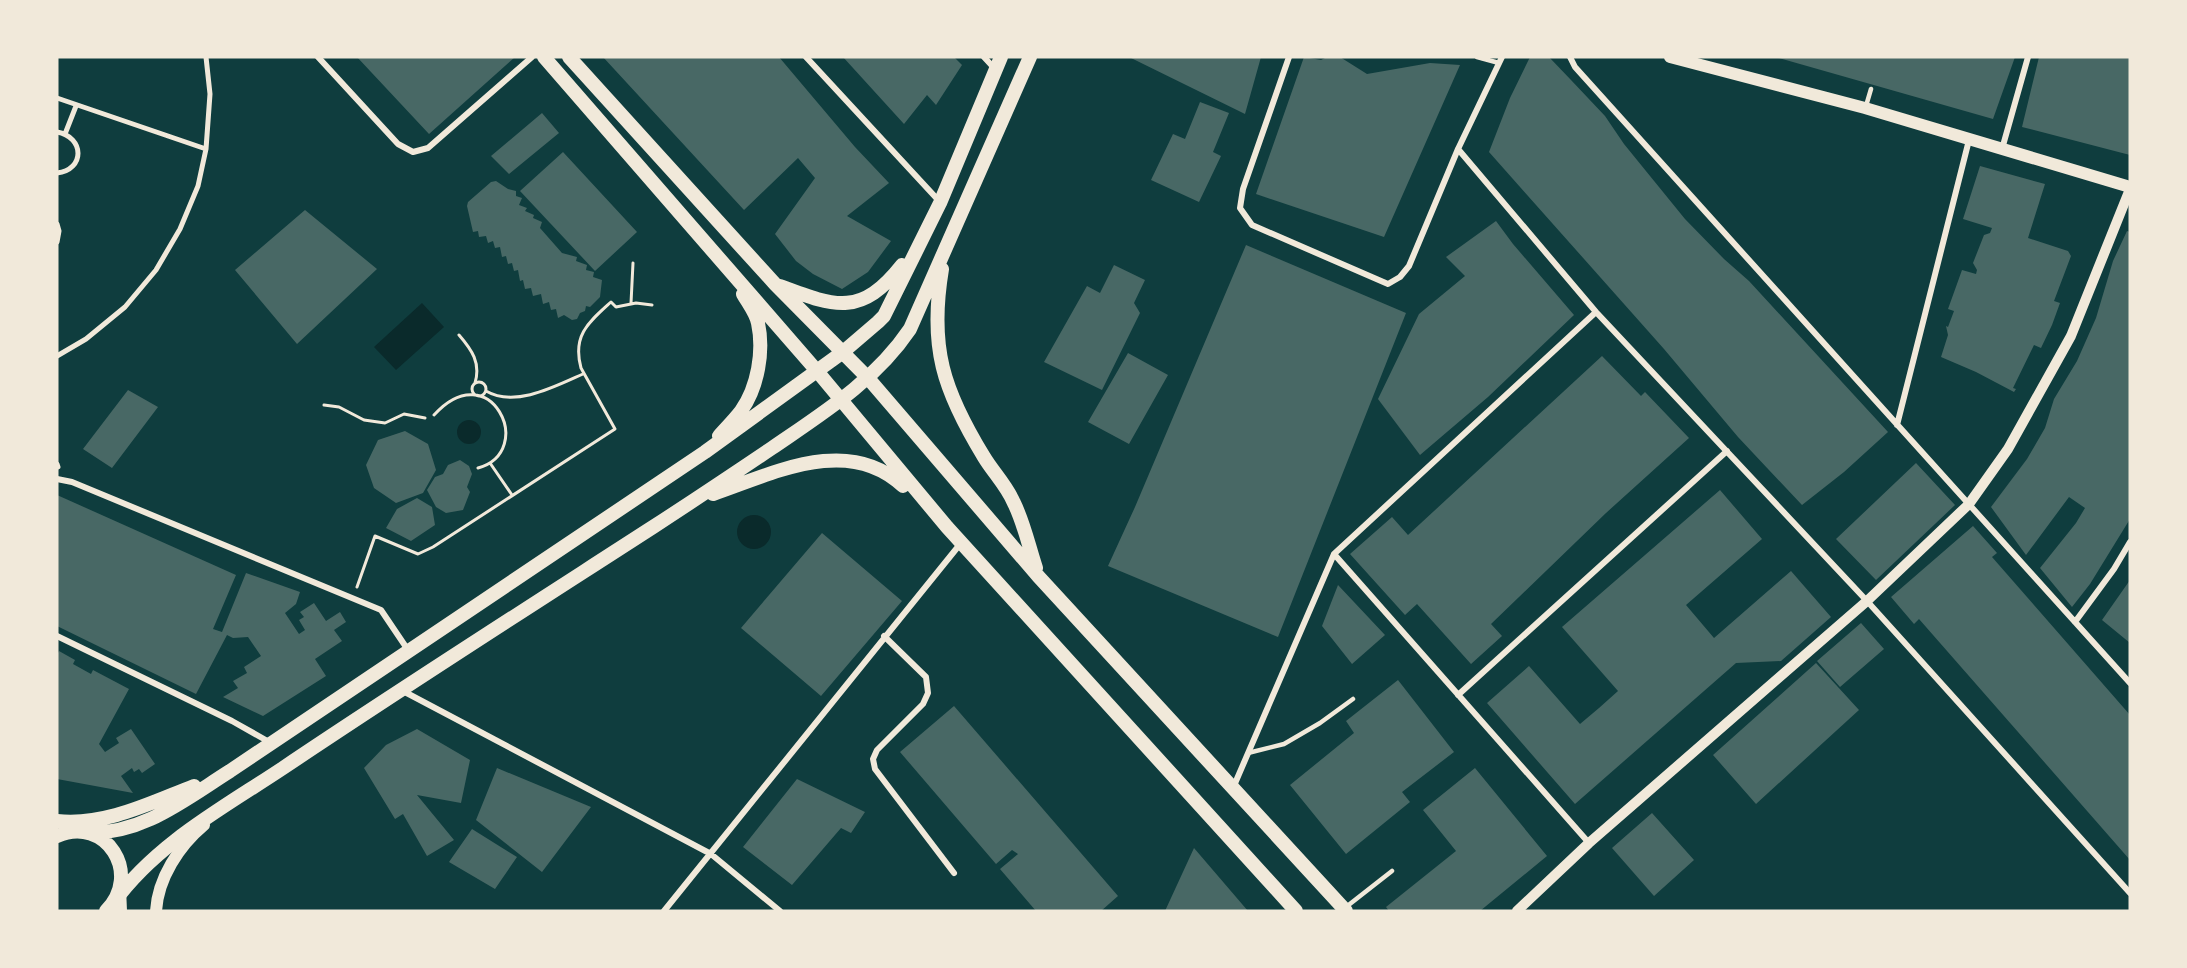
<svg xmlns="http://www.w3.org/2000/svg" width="2187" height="968" font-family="Karla,sans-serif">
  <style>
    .water { fill: #0a2a2b }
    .building { fill: #486865 }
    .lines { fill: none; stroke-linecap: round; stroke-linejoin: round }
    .path { stroke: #f1e9da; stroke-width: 3 }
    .service { stroke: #f1e9da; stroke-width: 4.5 }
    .pedestrian { stroke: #f1e9da; stroke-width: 5 }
    .minor { stroke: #f1e9da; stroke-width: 6 }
    .tertiary { stroke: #f1e9da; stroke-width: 10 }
    .secondary { stroke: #f1e9da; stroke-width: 12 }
    .primary { stroke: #f1e9da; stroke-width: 14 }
  </style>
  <rect width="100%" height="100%" fill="#0f3d3e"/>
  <path class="water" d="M422 303 444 327 396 370 374 347Z
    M457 432a12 12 0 1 1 24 0a12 12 0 1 1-24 0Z
    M737 532a17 17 0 1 1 34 0a17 17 0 1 1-34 0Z"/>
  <path class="building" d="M357 57H515L429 134Z
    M603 57H779L855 147 889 183 847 216 891 241 868 272 842 289 813 274 796 261 775 234 815 178 798 158 744 210Z
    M843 57H954L962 65 936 105 927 95 904 124Z
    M1129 57H1261L1245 114Z
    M1304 57 1321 60 1327 57H1340L1367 74 1430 63 1460 65 1384 237 1256 194Z
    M1530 57H1549L1571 80 1605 116 1624 144 1685 219 1724 259 1749 281 1888 432 1844 472 1802 505 1738 437 1664 349 1489 152 1510 98Z
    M1775 57H2015L1993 119Z
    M2039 57H2130V155L2022 127Z
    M1200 102 1229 113 1213 152 1221 156 1199 202 1151 180 1173 134 1185 139Z
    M542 113 559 133 509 174 491 156Z
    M563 152 637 232 595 271 520 191Z
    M1980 166 2045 184 2028 238 2068 251 2071 256 2054 301 2060 303 2052 325 2041 348 2034 345 2013 388 2016 389 2014 392 1976 372 1941 357 1948 335 1946 326 1948 327 1954 311 1948 309 1962 270 1976 274 1977 270 1973 263 1984 235 1990 233 1992 228 1963 219Z
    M496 181 508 189 516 191V196L522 198 519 205 527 208 525 211 534 215 533 218 542 222 540 228 562 253 577 257 576 261 587 265 586 270 594 272 593 277 602 280 600 297 590 307 586 306 585 311 580 313 577 319 572 320 564 315 558 318 556 309 551 310 549 302 543 304 541 294 533 296 531 288 525 289 523 280 520 281 518 270 514 271 512 263 508 264 506 256 502 257 500 247 495 248 493 241 488 243 486 236 479 237 478 231 473 232 467 206 468 202 491 182Z
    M305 210 377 269 297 344 235 270Z
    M1496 221 1513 244 1574 315 1488 397 1420 455 1378 399 1419 314 1465 276 1446 257Z
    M2127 231 2130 232V519L2090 584 2072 607 2040 568 2076 523 2085 508 2069 497 2026 555 1991 507 2027 459 2045 428 2054 399 2077 361 2096 318 2113 261Z
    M1246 245 1406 313 1278 637 1108 566 1135 507Z
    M1114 265 1145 280 1134 303 1140 313 1102 390 1044 362 1087 286 1100 293Z
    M1128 353 1168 375 1129 444 1088 422Z
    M1602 356 1641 396 1645 392 1689 438 1606 513 1491 624 1502 636 1471 664 1417 604 1405 615 1350 554 1392 517 1408 535Z
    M128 390 158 407 112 468 83 449Z
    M405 431 428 444 436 470 423 493 396 503 374 488 366 465 378 440Z
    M460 460 469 466 472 474 467 487 470 492 463 510 446 513 436 507 427 490 435 477 443 474 448 465Z
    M1916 463 1955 505 1876 580 1836 539Z
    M1720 490 1762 539 1686 605 1714 638 1791 571 1831 617 1781 661 1736 663 1575 804 1487 703 1529 666 1580 724 1599 708 1618 691 1562 627Z
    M57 495 236 575 213 629 222 632 246 573 300 592 296 604 285 613 299 634 305 630 299 620 304 617 300 612 314 603 326 621 340 612 346 622 334 630 342 641 315 659 326 676 263 716 223 697 238 688 233 681 247 673 244 667 261 656 248 637 233 638 227 635 196 694 57 626Z
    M417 498 432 507 435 525 411 541 386 528 397 509Z
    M1973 526 1997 553 1992 557 2130 715V860L1919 619 1914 624 1891 597Z
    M822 533 902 601 821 696 741 628Z
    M2130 580V643L2102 620Z
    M1338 585 1385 635 1352 664 1322 626Z
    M1861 623 1884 649 1840 687 1817 661Z
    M59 651 75 660 73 664 91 674 93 670 129 689 99 744 105 752 119 743 116 738 131 729 155 764 142 773 139 769 134 772 132 768 121 776 133 793 57 779V655Z
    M1816 663 1859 710 1756 804 1713 755Z
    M1398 680 1454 752 1402 792 1410 802 1346 854 1290 785 1354 733 1346 721Z
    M954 706 1118 896 1101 911H1036L1000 869 1018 854 1012 850 996 864 900 752Z
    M417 729 470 760 461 803 417 795 454 840 427 856 403 814 395 819 364 768 386 745Z
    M497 768 591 807 542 872 476 820Z
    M1475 768 1547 856 1480 911H1389L1386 907 1456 851 1423 810Z
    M797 779 865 812 851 833 841 828 792 885 743 847Z
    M1652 813 1694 860 1654 896 1612 848Z
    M472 829 517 857 495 889 449 862Z
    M1194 848 1248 911H1165Z"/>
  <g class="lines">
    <path class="path" d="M631 303 633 263
      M459 335C472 350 481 363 475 383
      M472 389a7 7 0 1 1 14 0a7 7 0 1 1-14 0Z
      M486 391C515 408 556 386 583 374
      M324 405 339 407 364 420 385 423 404 414 425 418
      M434 415C490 353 538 451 478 468
      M490 463 512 495
      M357 587 375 536 418 554 433 547 615 429 581 368C572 335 589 322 611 302L616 307 636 303 652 305"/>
    <path class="service" d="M1477 57 1499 63
      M1866 106 1871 89
      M1248 753 1284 744 1320 723 1353 699
      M1346 907 1392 871"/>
    <path class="pedestrian" d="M57 98 206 149
      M57 132C85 137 85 170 57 173
      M65 134 76 106
      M57 224 59 231 57 242
      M57 356 86 339 125 307 156 270 180 229 198 186 206 149 210 94 206 57
      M57 464 58 467"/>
    <path class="minor" d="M318 57 398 144 413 152 428 148 532 57
      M806 57 940 202
      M984 57 995 69
      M1289 57 1243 189 1240 208 1252 225 1388 284 1400 277 1409 266 1458 149 1502 57
      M1570 57 1575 67 2130 683
      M1458 149 1596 312 1867 601 2130 893
      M2002 149 2028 57
      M1897 425 1969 140
      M57 479 72 482 381 610 408 650
      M1334 554 1589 843
      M2075 622 2114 569 2130 542
      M57 636 232 721 271 743
      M884 636 926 677 928 693 923 704 877 750 873 759 875 769 954 873
      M401 690 711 854 780 911
      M1458 695 1727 451
      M1233 788 1334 554 1596 312
      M664 911 961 543"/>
    <path class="tertiary" d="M1517 911 1589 843 1867 601 1969 504 2008 449 2071 336 2130 189"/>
    <path class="secondary" d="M1670 57 1865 108 2130 187
      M120 888 121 911
      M156 911C158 878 179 846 204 825"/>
    <path class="primary" d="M544 57 817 371 947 527 1296 911
      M569 57 775 284 868 378 1038 576 1346 911
      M942 269C929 347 943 390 984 457 993 472 1007 486 1014 503 1024 523 1029 547 1036 568
      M780 286C836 307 861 317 902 265
      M719 436C726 428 734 420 741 411 758 387 764 351 758 323 756 313 748 303 743 294
      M713 494C772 474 848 434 903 486
      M57 821C106 826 150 803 194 786
      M87 833C143 834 184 800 230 771L705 452 843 352 878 322 884 316 940 203 1001 57
      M57 836C106 815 143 874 106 911
      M114 902C157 843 223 808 283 768 405 686 529 607 653 527 693 501 732 475 772 448 823 413 875 381 910 329L1030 57"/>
  </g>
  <rect width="2187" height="968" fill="none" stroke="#f1e9da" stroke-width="117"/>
</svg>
